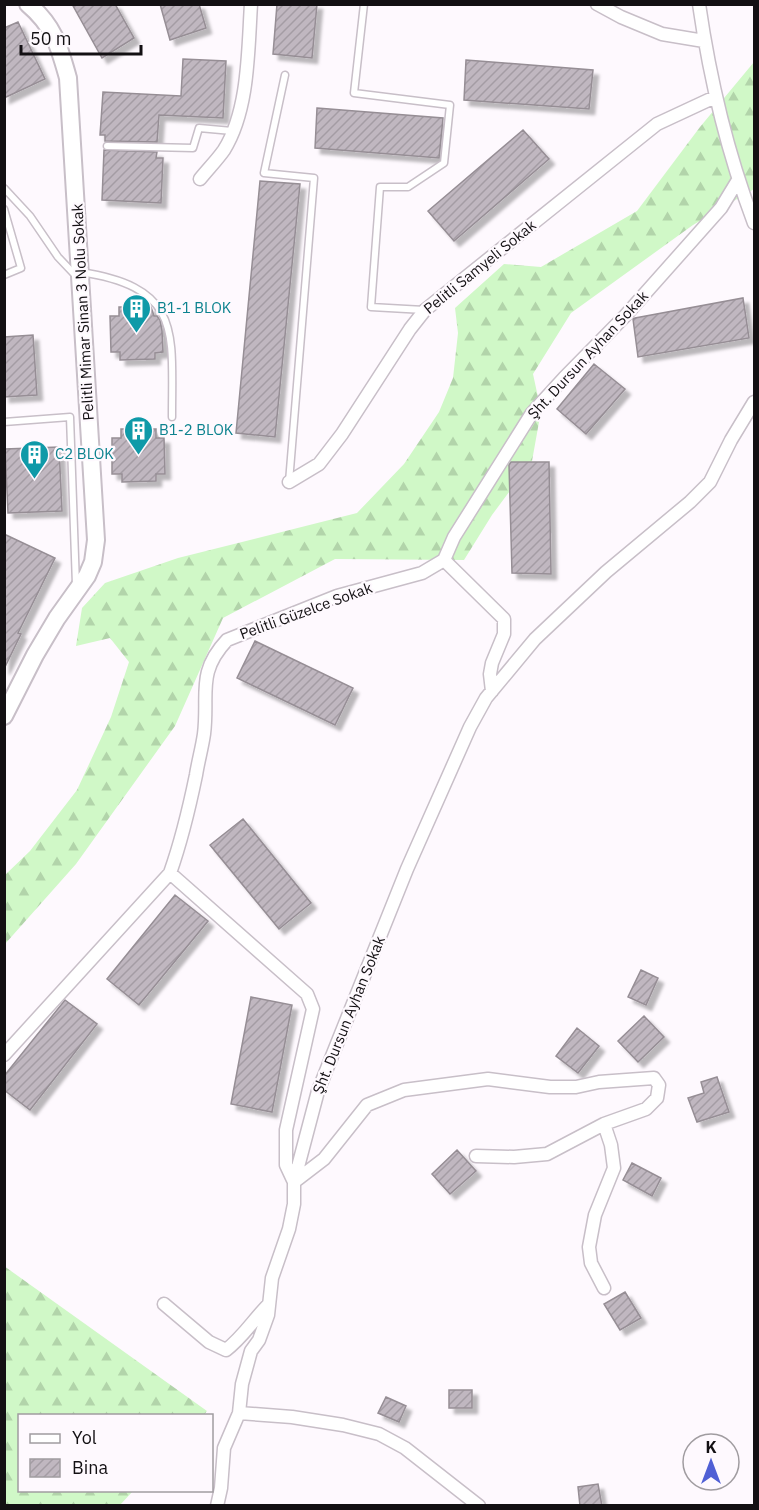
<svg xmlns="http://www.w3.org/2000/svg" width="759" height="1510" font-family="'IBM Plex Sans',sans-serif">
  <style>
    .forest { fill: url(#forest-firs) }
    .building { fill: url(#building-hatch); stroke: #968e95; stroke-width: 1.5; filter: url(#shadow) }
    .lines { fill: none; stroke-linecap: round; stroke-linejoin: round }
    .service-casing { stroke: #c8bfc8; stroke-width: 9 }
    .minor-casing { stroke: #c8bfc8; stroke-width: 15 }
    .tertiary-casing { stroke: #c8bfc8; stroke-width: 20 }
    .service { stroke: #fff; stroke-width: 6 }
    .minor { stroke: #fff; stroke-width: 12 }
    .tertiary { stroke: #fff; stroke-width: 16 }
    .labels { text-anchor: middle; stroke-width: 4.5; stroke-linejoin: round; paint-order: stroke }
    .street-label { font-size: 15px; fill: #131013; stroke: #fef9fe }
    .culture-label { font-size: 15px; fill: #0d838f; stroke: #fef9fe; text-anchor: start }
  </style>
  <defs>
    <pattern id="forest-firs" width="22" height="20" patternUnits="userSpaceOnUse" patternTransform="scale(1.5)"><rect width="22" height="20" fill="#d0f8c7"/><path d="M5 1l3.5 6h-7zM16 11l3.5 6h-7z" fill="#b2d4aa"/></pattern>
    <pattern id="building-hatch" width="6" height="6" patternUnits="userSpaceOnUse" patternTransform="scale(1.5)"><rect width="6" height="6" fill="#c0b7c0"/><path d="M-1 1l2-2M0 6l6-6M5 7l2-2" fill="none" stroke="#a49ca4"/></pattern>
    <filter id="shadow"><feDropShadow dx="5.5" dy="5.5" stdDeviation="1.5" flood-color="#0004"/></filter>
  </defs>
  <rect width="100%" height="100%" fill="#fef9fe"/>
  <path class="forest" d="M754 62V189L693 225 571 313 533 374 541 411 532 461 492 515 464 560 335 559 223 618 175 726 76 864 5 944V875L30 851 77 790 111 717 129 662 110 638 76 646 82 608 105 583 178 558 357 513 404 464 439 412 453 378 458 333 455 308 504 264 541 267 637 211 700 127Z
    M4 1266 207 1411 203 1416H20V1490L133 1491 120 1505H5Z"/>
  <path class="building" d="M72 4H115L134 38 102 58Z
    M160 4H199L206 28 170 40Z
    M277 4H317L312 58 273 54Z
    M18 22 45 79 4 98V28Z
    M183 59 226 61 223 118 159 115 157 142 105 141V135H100L103 92 181 96Z
    M466 60 593 70 589 109 464 100Z
    M317 108 443 118 439 158 315 148Z
    M523 130 549 159 454 241 428 211Z
    M104 150 157 152 156 158H163L161 203 102 200Z
    M260 181 300 184 275 437 236 433Z
    M743 298 749 338 638 357 633 319 635 318Z
    M119 307H151L154 316H157L160 320 162 331 163 352 155 353V359L120 360V352H111L110 316H119Z
    M33 335 37 395 4 397V337Z
    M594 364 625 389 586 434 557 409Z
    M121 429H156V438H164L165 474H156V481L122 482V474H112V438H121Z
    M59 447 62 511 8 513 5 449Z
    M511 462H549L551 574 512 573 509 465Z
    M4 534 55 558 18 633 21 634 4 669Z
    M255 641 353 688 335 725 237 678Z
    M243 819 311 903 279 929 210 845Z
    M175 895 208 921 139 1005 107 979Z
    M641 970 658 978 646 1005 628 997Z
    M251 997 292 1005 272 1112 231 1104Z
    M65 1000 97 1024 30 1110 4 1090V1076Z
    M644 1016 664 1037 638 1062 618 1041Z
    M577 1028 599 1046 578 1073 556 1056Z
    M717 1077 729 1112 697 1122 688 1098 704 1093 701 1082Z
    M457 1150 476 1171 450 1194 432 1174Z
    M632 1163 661 1178 652 1196 623 1180Z
    M625 1292 641 1318 620 1330 604 1304Z
    M449 1390H472V1408H449Z
    M386 1397 406 1406 399 1422 378 1413Z
    M598 1484 602 1506H580L578 1487Z"/>
  <g class="lines">
    <defs>
      <path id="service" d="M364 4 354 93 450 105 444 163 408 187H380L371 307 424 310
        M285 75 264 173 314 178 289 482
        M107 146 193 148 199 128 232 131
        M4 188 30 216 58 257 76 276
        M4 209 21 268 4 275
        M81 272C182 288 172 331 172 417
        M4 422 70 417 76 585"/>
      <path id="minor" d="M597 4 621 17 662 34 704 41
        M699 4C710 80 727 152 754 223
        M200 179C208 169 217 160 224 150 249 110 248 50 251 4
        M289 482 319 464 342 434 410 329 425 310 657 124 715 97
        M444 560 454 537 532 413 564 378 625 316 721 208 738 180
        M444 560 504 619V634L492 663 490 674 492 691
        M170 873C182 839 189 809 196 775 198 762 202 748 204 734 209 694 196 673 227 640L337 596 422 573 444 560
        M4 1055 170 873 307 994 313 1009 286 1130V1165L294 1182 324 1159 367 1105 404 1090 488 1079 550 1087H576L599 1082 654 1078 659 1085 657 1098 646 1109 604 1124 547 1154 514 1157 476 1156
        M604 1124 611 1145 614 1168 595 1215 589 1247 591 1263 604 1288
        M164 1304 209 1342 226 1350C243 1337 254 1319 269 1304
        M239 1413 292 1417 343 1425 379 1434 405 1448 479 1506
        M217 1506 221 1488 224 1448 239 1413 242 1384 251 1351 259 1340 268 1315 272 1278 289 1229 294 1204V1182L318 1091 407 869 470 727 486 698 535 639 606 572 690 502 710 482 731 440 754 402"/>
      <path id="tertiary" d="M4 716 35 655 57 618 87 576 93 562 96 540 68 78C59 46 54 26 28 4"/>
    </defs>
    <use href="#service" class="service-casing"/>
    <use href="#minor" class="minor-casing"/>
    <use href="#tertiary" class="tertiary-casing"/>
    <use href="#service" class="service"/>
    <use href="#minor" class="minor"/>
    <use href="#tertiary" class="tertiary"/>
  </g>
  <defs>
    <symbol id="building-pin" viewBox="-11 -11 22 30"><path d="M0 17L-7.5 6A9.5 9.5 0 1 1 7.5 6Z" fill="#0f9aa8" stroke="#fef9fe"/><path d="M-4-6H4V6H1V3H-1V6H-4ZM-2.5-4.3h1.7v1.8h-1.7ZM.8-4.3h1.7v1.8H.8ZM-2.5-1h1.7V.8h-1.7ZM.8-1h1.7V.8H.8Z" fill="#fff"/></symbol>
  </defs>
  <g fill-rule="evenodd">
    <use href="#building-pin" x="120" y="292" width="33" height="45"/>
    <use href="#building-pin" x="122" y="414" width="33" height="45"/>
    <use href="#building-pin" x="18" y="438" width="33" height="45"/>
  </g>
  <g class="labels">
    <g class="street-label">
      <text transform="translate(480 267) rotate(-39)" y="5">Pelitli Samyeli Sokak</text>
      <text transform="translate(83 312) rotate(-93)" y="5">Pelitli Mimar Sinan 3 Nolu Sokak</text>
      <text transform="translate(588 355) rotate(-47)" y="5">Şht. Dursun Ayhan Sokak</text>
      <text transform="translate(306 611) rotate(-20)" y="5">Pelitli Güzelce Sokak</text>
      <text transform="translate(349 1015) rotate(-68)" y="5">Şht. Dursun Ayhan Sokak</text>
    </g>
    <g class="culture-label">
      <text x="157" y="313">B1-1 BLOK</text>
      <text x="159" y="435">B1-2 BLOK</text>
      <text x="55" y="459">C2 BLOK</text>
    </g>
  </g>
  <rect width="759" height="1510" fill="none" stroke="#131013" stroke-width="12"/>
  <rect x="18" y="1414" width="195" height="78" fill="#fef9fe" stroke="#a09ca0" stroke-width="1.5"/>
  <rect x="30" y="1434" width="30" height="9" fill="#ffffff" stroke="#a09ca0" stroke-width="1.5"/>
  <text x="72" y="1444" font-size="18" fill="#131013">Yol</text>
  <rect x="30" y="1459" width="30" height="18" fill="url(#building-hatch)" stroke="#a09ca0" stroke-width="1.5"/>
  <text x="72" y="1474" font-size="18" fill="#131013">Bina</text>
  <g transform="translate(711 1462)"><circle r="28" fill="#fef9fe" stroke="#a09ca0" stroke-width="1.5"/>
  <path d="M0-4.5L10 22L0 15L-10 22Z" fill="#5060d5"/>
  <text y="-9" font-size="16" font-weight="bold" text-anchor="middle" fill="#131013">K</text>
  </g>
  <path d="M21 45v9h120v-9" fill="none" stroke="#131013" stroke-width="3"/>
  <text x="30" y="45" font-size="18" fill="#131013" stroke="#fef9fe" stroke-width="4.5" paint-order="stroke">50 m</text>
</svg>
